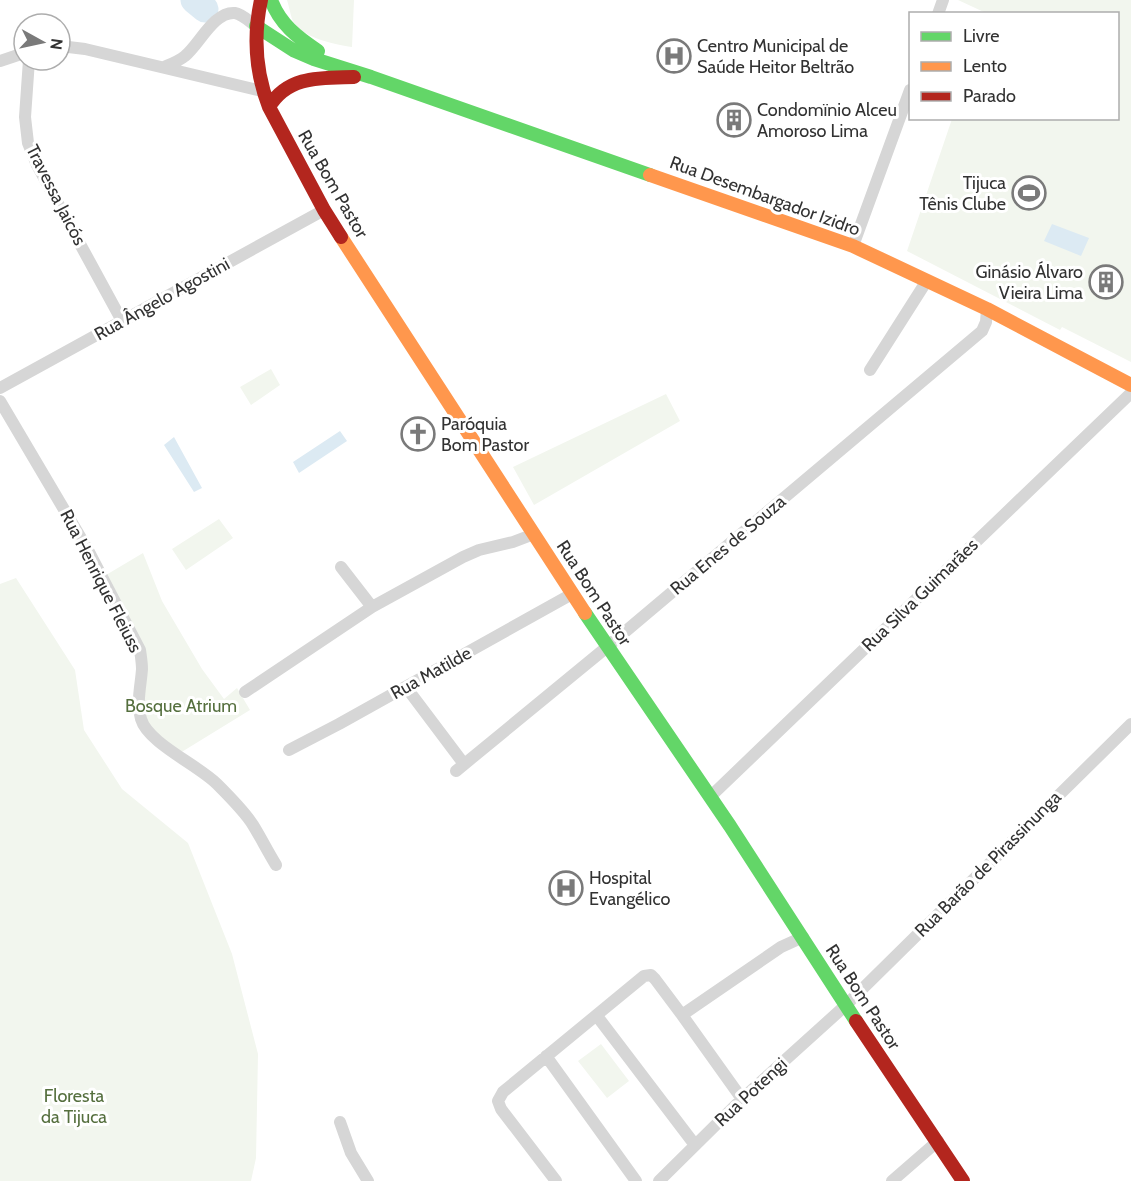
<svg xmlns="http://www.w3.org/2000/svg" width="1131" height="1181" font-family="Cabin,sans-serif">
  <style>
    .green { fill: #f2f6ee }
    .water { fill: #dceaf3 }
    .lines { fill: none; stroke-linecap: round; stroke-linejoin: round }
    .river { stroke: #dceaf3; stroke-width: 27 }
    .street { stroke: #d6d6d6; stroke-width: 12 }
    .fast { stroke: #63d668; stroke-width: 14 }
    .slow { stroke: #ff974d; stroke-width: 14 }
    .jam { stroke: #b3261e; stroke-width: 14 }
    .labels { text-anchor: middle; stroke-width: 6; stroke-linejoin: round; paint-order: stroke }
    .poi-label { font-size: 18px; fill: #323232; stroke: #fff; text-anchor: start }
    .street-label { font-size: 18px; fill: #323232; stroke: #fff }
    .park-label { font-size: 18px; fill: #556f3e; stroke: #fff }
  </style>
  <rect width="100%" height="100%" fill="#fff"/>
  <path class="green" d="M287 0H354L352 47C333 44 301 38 292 19 290 13 289 6 287 0Z
    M958 0H1131V362L1062 327 1060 330 907 251 952 119 1118 118V14L986 13Z
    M271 369 280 385 251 405 240 387Z
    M666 394 680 421 534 505 513 467Z
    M219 519 233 538 186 570 172 549Z
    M143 553 162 601 202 669 224 699 237 688 250 710 180 753 143 723 146 660 106 575Z
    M16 578 75 670 84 730 122 789 188 843 232 954 258 1054 256 1158 251 1181H0V584Z
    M601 1044 629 1081 607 1098 578 1061Z"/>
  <path class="water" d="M1052 224 1089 238 1081 256 1044 241Z
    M340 431 347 441 299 473 293 462Z
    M174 437 202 488 194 492 164 445Z"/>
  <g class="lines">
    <path class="river" d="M194 0 205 9"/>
    <path class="street" d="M938 14 943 0
      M60 46 85 49 262 91
      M29 60 25 117 28 143 37 165 122 321
      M0 61 24 53
      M164 67C171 64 179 61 185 56 199 45 214 11 235 13 242 14 250 22 256 26
      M853 246 910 90
      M870 370 926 282
      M0 388 324 210
      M0 401 88 550 140 650C141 657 142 663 142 669 141 685 136 703 141 719 148 743 198 765 217 784 228 795 245 812 253 825 261 838 268 852 276 865
      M341 567 372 607
      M406 687 464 764
      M245 692 372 607 463 557 479 550 513 542 534 534
      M289 750 339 724 572 594
      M456 771 607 647 982 331 986 322 987 309
      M710 797 1131 393
      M682 1015 742 1099
      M597 1016 695 1145
      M546 1056 636 1181
      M340 1122 351 1153 368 1181
      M556 1181 501 1109 498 1101 503 1092 644 976 651 975 655 979 682 1015 781 947 803 937
      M659 1181 742 1099 846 1005 1131 724
      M892 1181 938 1141"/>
    <path class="fast" d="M271 0C280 24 297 37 318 51
      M256 26 293 50 314 59 371 77 650 175
      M585 613 730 826 856 1021"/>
    <path class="slow" d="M650 175 853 246 987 309 1131 385
      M341 237 585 613"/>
    <path class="jam" d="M261 0C253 37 255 71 269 107L324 210 341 237
      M269 107C288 75 322 78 354 77
      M856 1021 963 1181"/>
  </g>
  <defs>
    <symbol id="hospital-ring" viewBox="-11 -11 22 22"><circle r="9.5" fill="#fff" stroke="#7a7a7a" stroke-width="1.5"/><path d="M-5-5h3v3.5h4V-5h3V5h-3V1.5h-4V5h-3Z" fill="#7a7a7a"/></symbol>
    <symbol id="building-ring" viewBox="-11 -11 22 22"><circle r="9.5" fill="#fff" stroke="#7a7a7a" stroke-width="1.5"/><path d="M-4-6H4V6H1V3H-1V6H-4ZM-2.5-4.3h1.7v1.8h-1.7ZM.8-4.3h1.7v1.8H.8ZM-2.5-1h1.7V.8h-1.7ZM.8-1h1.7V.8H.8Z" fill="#7a7a7a"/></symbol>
    <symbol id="stadium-ring" viewBox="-11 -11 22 22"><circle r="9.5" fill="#fff" stroke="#7a7a7a" stroke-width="1.5"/><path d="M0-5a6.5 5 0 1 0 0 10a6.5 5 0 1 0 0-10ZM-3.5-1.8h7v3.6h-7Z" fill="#7a7a7a"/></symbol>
    <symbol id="church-ring" viewBox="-11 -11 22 22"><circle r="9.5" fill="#fff" stroke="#7a7a7a" stroke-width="1.5"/><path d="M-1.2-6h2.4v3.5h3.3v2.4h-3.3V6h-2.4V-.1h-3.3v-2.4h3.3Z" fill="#7a7a7a"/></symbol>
  </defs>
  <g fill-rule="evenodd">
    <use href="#hospital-ring" x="655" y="37" width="38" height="38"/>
    <use href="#building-ring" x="715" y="101" width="38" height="38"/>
    <use href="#stadium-ring" x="1010" y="174" width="38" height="38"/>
    <use href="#building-ring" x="1087" y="263" width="38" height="38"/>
    <use href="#church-ring" x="399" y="415" width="38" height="38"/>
    <use href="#hospital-ring" x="547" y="869" width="38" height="38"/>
  </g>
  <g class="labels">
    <g class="poi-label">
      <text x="697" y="52">Centro Municipal de<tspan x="697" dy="21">Saúde Heitor Beltrão</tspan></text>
      <text x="757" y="116">Condomïnio Alceu<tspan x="757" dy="21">Amoroso Lima</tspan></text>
      <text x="1006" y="189" text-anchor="end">Tijuca<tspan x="1006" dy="21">Tênis Clube</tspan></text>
      <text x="1083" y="278" text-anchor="end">Ginásio Álvaro<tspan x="1083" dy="21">Vieira Lima</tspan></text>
      <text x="441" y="430">Paróquia<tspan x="441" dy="21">Bom Pastor</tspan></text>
      <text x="589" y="884">Hospital<tspan x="589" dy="21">Evangélico</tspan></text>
    </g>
    <g class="street-label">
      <text transform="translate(333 184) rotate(60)" y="6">Rua Bom Pastor</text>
      <text transform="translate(56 195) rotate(63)" y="6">Travessa Jaicós</text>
      <text transform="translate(765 196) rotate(20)" y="6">Rua Desembargador Izidro</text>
      <text transform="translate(162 299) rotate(-29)" y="6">Rua Ângelo Agostini</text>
      <text transform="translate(728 545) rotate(-40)" y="6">Rua Enes de Souza</text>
      <text transform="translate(101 581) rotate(63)" y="6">Rua Henrique Fleiuss</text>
      <text transform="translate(594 593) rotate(57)" y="6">Rua Bom Pastor</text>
      <text transform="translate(920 595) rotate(-44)" y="6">Rua Silva Guimarães</text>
      <text transform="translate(431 673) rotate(-29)" y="6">Rua Matilde</text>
      <text transform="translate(988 864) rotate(-45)" y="6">Rua Barão de Pirassinunga</text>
      <text transform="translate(863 997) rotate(57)" y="6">Rua Bom Pastor</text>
      <text transform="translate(751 1092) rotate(-43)" y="6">Rua Potengi</text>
    </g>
    <g class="park-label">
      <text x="181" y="712">Bosque Atrium</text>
      <text x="74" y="1102">Floresta<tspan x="74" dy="21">da Tijuca</tspan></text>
    </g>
  </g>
  <rect x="909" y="12" width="210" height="108" fill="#ffffff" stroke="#adadad" stroke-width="1.5"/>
  <rect x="921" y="32" width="30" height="9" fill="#63d668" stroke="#adadad" stroke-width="1.5"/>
  <text x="963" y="42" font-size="18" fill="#323232">Livre</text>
  <rect x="921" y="62" width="30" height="9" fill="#ff974d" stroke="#adadad" stroke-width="1.5"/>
  <text x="963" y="72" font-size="18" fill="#323232">Lento</text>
  <rect x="921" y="92" width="30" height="9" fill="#b3261e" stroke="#adadad" stroke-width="1.5"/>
  <text x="963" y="102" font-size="18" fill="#323232">Parado</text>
  <g transform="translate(42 42) rotate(98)"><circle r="28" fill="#ffffff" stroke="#adadad" stroke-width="1.5"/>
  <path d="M0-4.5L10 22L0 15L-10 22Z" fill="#7a7a7a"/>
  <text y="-9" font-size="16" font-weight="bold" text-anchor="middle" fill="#323232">N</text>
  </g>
</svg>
